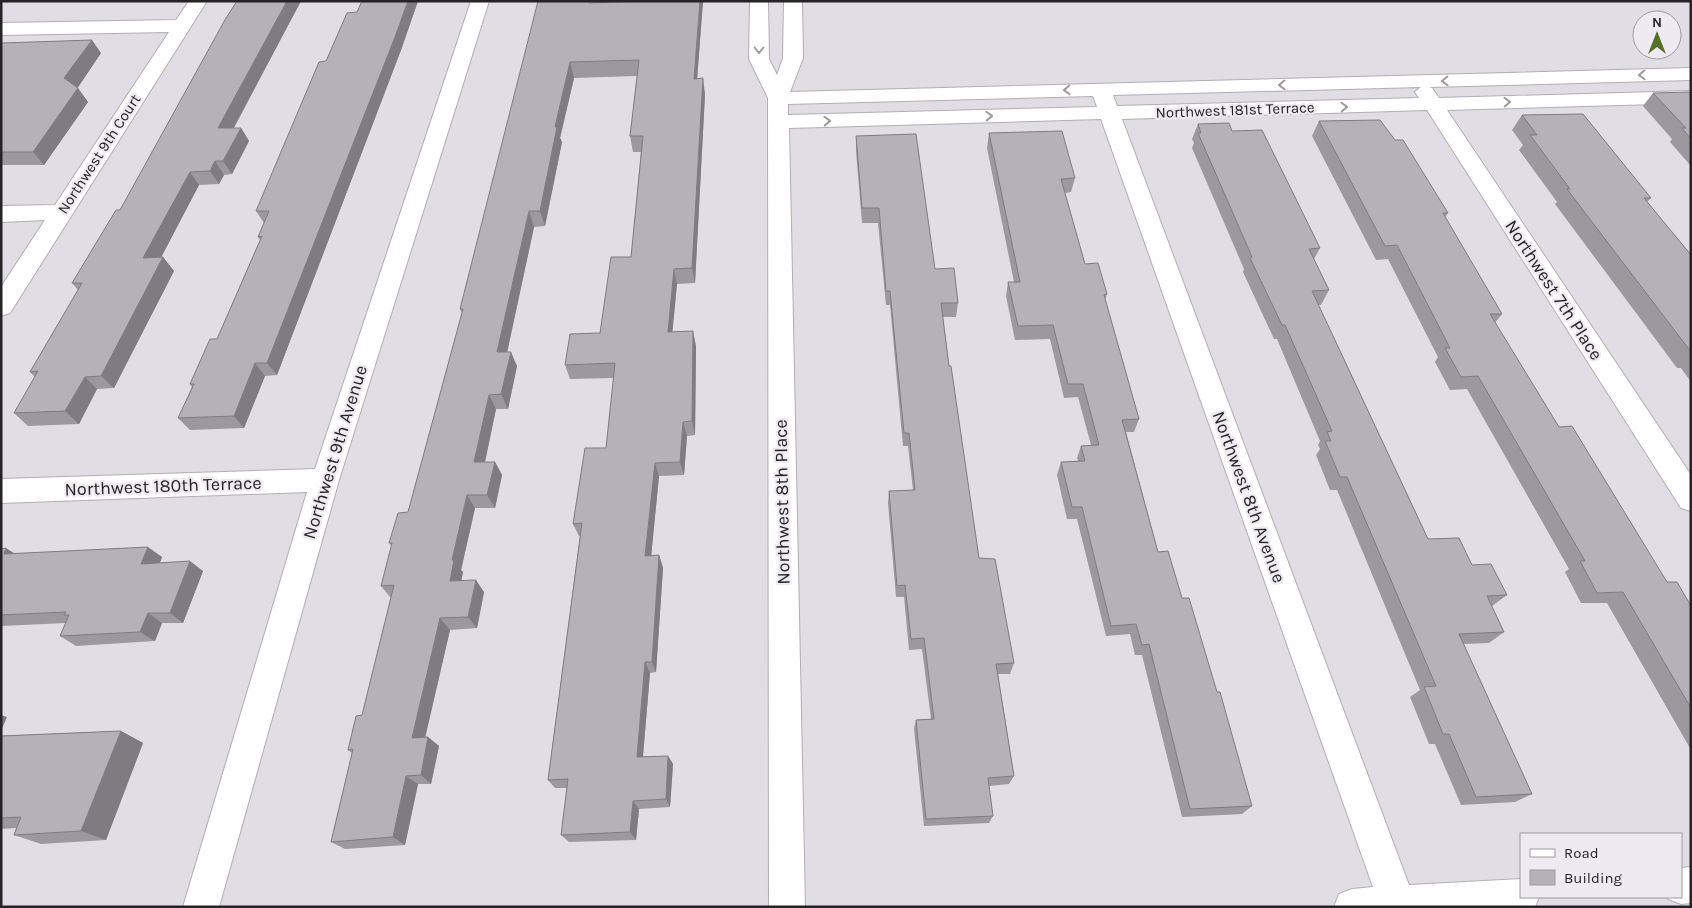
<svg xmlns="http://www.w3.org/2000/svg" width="1692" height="908" font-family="Karla,sans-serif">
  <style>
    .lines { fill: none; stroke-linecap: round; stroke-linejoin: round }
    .street-casing { stroke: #b1aeb4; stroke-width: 2 }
    .street { fill: #fff; fill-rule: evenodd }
    .wall { fill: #9b989e }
    .shaded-wall { fill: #7e7c81 }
    .building { fill: #b4b1b8; stroke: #7e7c81 }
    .oneway { stroke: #9c9c9d }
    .labels { text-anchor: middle; stroke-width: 4.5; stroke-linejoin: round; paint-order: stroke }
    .far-street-label { font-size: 15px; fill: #242325; stroke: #eeeaf1 }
    .street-label { font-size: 18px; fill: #242325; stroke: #eeeaf1 }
  </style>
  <rect width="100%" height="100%" fill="#e0dde4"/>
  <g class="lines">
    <defs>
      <path id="street" d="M189 1H207L10 313 1 316V287L45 220 1 222V206L55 205 169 32 1 35V23L176 20Z
        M471 1H489L339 480 219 907H183L307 492 1 503V479L315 469Z
        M750 1H768L769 59 777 75 783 58 784 1H802L803 58 790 92 1691 68V80L1429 87 1432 88 1439 98 1691 91V103L1447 110 1691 475V511L1681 508 1427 110 1122 119 1409 885 1521 879V897H1539L1535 907H1334L1339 894 1352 889 1373 887 1101 119 789 128 805 907H769L768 98 749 59ZM1421 87 1415 92 1419 98 1117 106 1113 95ZM1093 96 1097 107 788 115V104Z
        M1691 867V903L1681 904 1668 899 1667 897H1681V868Z"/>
    </defs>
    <use href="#street" class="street-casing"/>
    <use href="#street" class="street"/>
  </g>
  <path class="wall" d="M237 1H301L234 128H241L249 141 232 174 224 175 219 184 199 185 161 257H163L174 271 114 388 97 389 79 424 28 426 14 413 35 377 30 372 78 290 72 283 120 210Z
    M362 1H418L401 50 277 375 265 376 244 428 190 430 178 418 192 387 190 384 217 339 260 240 258 237 264 223 256 211 326 61 357 12Z
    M642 1H703L697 78 705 94 695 283 677 284 672 332 696 346 695 435 687 436 684 475 659 476 651 556 659 555 663 568 656 672 650 673 643 757 668 756 673 764 670 807 639 809 636 840 569 842 561 835 567 788H555L548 780 580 536H579L573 524 606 448 614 378 570 379 565 365 600 333 631 257 641 152H633L630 136 637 76 574 78 560 138 562 142 545 226 534 227 507 352 517 366 508 409H496L485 462H495L502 475 495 508H475L461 570 463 572 461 581 484 592 477 628 450 630 425 737H428L439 746 431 784H418L405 845 345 849 331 842 352 753 348 750 362 715 391 598 381 586 392 546 389 543 408 512 462 313 460 309 595 3Z
    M1 43 101 53 77 88 88 102 44 165H1Z
    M1653 93 1691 94V166L1670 142 1672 139 1643 106Z
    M1522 115 1651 198 1647 202 1691 255V382L1681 368H1677L1555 204 1557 202 1519 150 1523 145 1512 130Z
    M1319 121 1448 213 1445 217 1502 314 1495 323 1559 427 1667 582 1691 606V750L1607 603H1581L1565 572 1569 569 1467 389 1450 390 1435 362 1438 357 1388 259 1376 260 1312 136Z
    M1198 124 1232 131 1320 248 1314 259 1329 290 1321 305H1318L1428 539 1472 565 1507 595 1492 606 1504 632 1489 643 1463 644 1532 794 1515 802 1461 805 1435 744H1429L1410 697 1420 690 1337 490H1330L1316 455 1320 449 1318 445 1320 441 1277 339H1274L1243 272 1244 269 1192 148 1194 143 1192 139Z
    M989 133 1075 178 1071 192 1065 193 1085 264 1107 294 1105 300 1139 419 1134 432H1126L1158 552 1182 598 1252 806 1242 814 1182 817 1142 655H1135L1130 634 1106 636 1077 519H1067L1057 475 1061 462 1078 461 1077 458 1081 446 1091 445 1078 397 1064 398 1050 339 1015 340 1006 296 1008 282H1014L987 148Z
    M856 136 935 269 958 303 956 317H943L949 366 979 558 1014 663 1010 674H998L1014 776 1009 784 989 786 993 816 989 823 924 826 914 729 916 720 931 719 922 649 909 650 904 597H896L888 503 889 491 913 490 908 446H903L890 305H886L878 223H862L856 151Z
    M1 549 14 553 162 557 160 563 203 571 183 623H162L155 641 76 646 60 636 66 623 1 626Z
    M121 731 143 743 106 840 41 844 14 835 16 828 1 829V736Z"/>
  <path class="shaded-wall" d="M287 1H301L226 142 218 128Z
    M408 1H418L401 50 277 375 267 363Z
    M700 1H703L696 94 694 79Z
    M92 40 101 53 75 92 64 78Z
    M570 62 574 78 560 138 562 142 545 226 540 211 555 127Z
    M703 78 705 94 695 283 692 268Z
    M78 88 88 102 44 165 33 152Z
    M241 128 249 141 232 174 223 161Z
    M215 161 224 175 219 184 210 171Z
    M190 172 199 185 154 271 143 258Z
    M529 211 534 227 504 367 497 352Z
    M163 257 174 271 114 388 101 376Z
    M674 269 677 284 671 347 668 332Z
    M693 331 696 346 695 435 692 421Z
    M511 352 517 366 508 409 501 394Z
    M255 363 265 376 244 428 234 416Z
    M85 377 97 389 79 424 65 411Z
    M489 395 496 409 482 476 474 462Z
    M683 422 687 436 684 475 680 462Z
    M495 462 502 475 495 508 487 495Z
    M655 463 659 476 650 568 645 556Z
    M467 495 475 508 461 570 463 572 459 593 450 581 452 560Z
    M148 547 162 557 155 574 141 564Z
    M6 548 23 559 4 554Z
    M659 555 663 568 656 672 652 662Z
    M190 561 203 571 183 623 170 613Z
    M476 580 484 592 477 628 468 617Z
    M148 613 162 623 155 641 140 632Z
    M440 618 450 630 423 747 412 738Z
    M645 662 650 673 642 766 637 757Z
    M1 715 7 717 1 731Z
    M121 731 143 743 106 840 81 831Z
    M428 737 439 746 431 784 421 775Z
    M668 756 673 764 670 807 666 799Z
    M406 776 418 784 405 845 393 837Z
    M633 801 639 809 636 840 630 832Z"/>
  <path class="building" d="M237 1H287L218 128H241L223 161H215L210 171 190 172 143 258 163 257 101 376 85 377 65 411 14 413 38 371 30 372 82 283H72L116 210H120L226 18Z
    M362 1H408L395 37 267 363H255L234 416 178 418 194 384H190L210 339H217L262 236 258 237 269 211H256L319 62 326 61 347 13 357 12Z
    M538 1H589V3L642 1H700L694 79 703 78 692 268 674 269 668 332 693 331 692 421 683 422 680 462 655 463 645 556 659 555 652 662H645L637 757 668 756 666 799 633 801 630 832 561 835 568 779 548 780 582 523 573 524 585 448H606L615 363 565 365 570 334 600 333 611 257H631L643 136H630L639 60 570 62 555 127H557L540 211H529L497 352H511L501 394 489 395 474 462H495L487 495H467L452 560H454L450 581 476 580 468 617 440 618 412 738 428 737 421 775 406 776 393 837 331 842 353 749 348 750 356 716 362 715 394 585 381 586 392 543H389L398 513 408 512 463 309H460Z
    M92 40 64 78 78 88 33 152H1V43Z
    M1689 92 1691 94V139L1682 128H1686L1653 93Z
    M1583 114 1651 198H1644L1691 255V352L1567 189H1570L1530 135H1537L1522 115Z
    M1380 120 1395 140H1403L1448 213H1443L1502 314H1490L1559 427 1572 426 1667 582H1677L1691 606V708L1623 592 1597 593 1580 561H1585L1478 376 1461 377 1445 348H1450L1397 245 1385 246 1319 121Z
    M1229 123 1232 131 1262 130 1320 248 1309 249 1329 290 1312 291 1428 539 1459 538 1472 565 1491 564 1507 595 1487 596 1504 632 1459 634 1532 794 1476 797 1449 734H1443L1424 687 1436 686 1347 477H1340L1325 441H1331L1327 432 1332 431 1285 325H1282L1250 258 1252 257 1198 133H1201L1198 124Z
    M1062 131 1075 178 1061 179 1085 264 1098 263 1107 294 1104 295 1139 419 1122 420 1158 552 1168 551 1182 598H1189L1217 692H1220L1252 806 1190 809 1149 644 1142 645 1136 624 1111 626 1082 507H1072L1061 462 1085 461 1081 446 1099 445 1083 384H1068L1053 325 1018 326 1008 282H1020L989 133Z
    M916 134 935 269 954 268 958 303H941L949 366H951L979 558 995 559 1014 663 996 664 1014 776 988 778 993 816 926 819 916 720 934 719 924 638 911 639 905 585 897 586 889 491 915 490 909 433H904L890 291H886L879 208H862L856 136Z
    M148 547 141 564 190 561 170 613H148L140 632 60 636 69 615H64L66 612 1 615V549L6 548 4 554Z
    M121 731 81 831 14 835 21 817 1 818V736Z"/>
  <defs><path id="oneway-chevron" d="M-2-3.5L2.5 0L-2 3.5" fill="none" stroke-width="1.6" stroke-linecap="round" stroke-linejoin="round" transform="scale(1.25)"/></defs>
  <g class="oneway">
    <use href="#oneway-chevron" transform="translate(759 50) rotate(90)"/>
    <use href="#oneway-chevron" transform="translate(1642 75) rotate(178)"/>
    <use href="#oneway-chevron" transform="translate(1445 81) rotate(178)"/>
    <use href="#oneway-chevron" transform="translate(1282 85) rotate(178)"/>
    <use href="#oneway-chevron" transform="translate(1067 90) rotate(178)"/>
    <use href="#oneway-chevron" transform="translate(1507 102) rotate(-2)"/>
    <use href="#oneway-chevron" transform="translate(1344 107) rotate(-2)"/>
    <use href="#oneway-chevron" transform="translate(989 116) rotate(-2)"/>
    <use href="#oneway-chevron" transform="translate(827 121) rotate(-2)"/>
  </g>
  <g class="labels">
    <g class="far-street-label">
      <text transform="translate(1235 110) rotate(-2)" y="5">Northwest 181st Terrace</text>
      <text transform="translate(99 154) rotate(-57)" y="5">Northwest 9th Court</text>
    </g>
    <g class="street-label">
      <text transform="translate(1554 290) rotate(57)" y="6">Northwest 7th Place</text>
      <text transform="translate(335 452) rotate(-73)" y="6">Northwest 9th Avenue</text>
      <text transform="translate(163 486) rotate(-2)" y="6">Northwest 180th Terrace</text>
      <text transform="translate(1249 497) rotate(70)" y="6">Northwest 8th Avenue</text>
      <text transform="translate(782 502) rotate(-91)" y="6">Northwest 8th Place</text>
    </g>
  </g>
  <rect width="1692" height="908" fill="none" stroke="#242325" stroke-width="5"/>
  <rect x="1520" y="833" width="162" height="65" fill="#eeeaf1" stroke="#9d9a9f"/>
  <rect x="1530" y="849" width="25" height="8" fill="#ffffff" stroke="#9d9a9f"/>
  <text x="1564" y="858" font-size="15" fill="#242325">Road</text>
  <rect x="1530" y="870" width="25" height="15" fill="#b4b1b8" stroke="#9d9a9f"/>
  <text x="1564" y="883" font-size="15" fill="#242325">Building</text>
  <g transform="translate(1657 35)"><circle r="24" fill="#eeeaf1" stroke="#9d9a9f"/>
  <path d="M0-4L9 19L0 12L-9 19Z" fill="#547125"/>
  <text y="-8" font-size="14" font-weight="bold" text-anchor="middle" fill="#242325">N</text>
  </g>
</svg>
